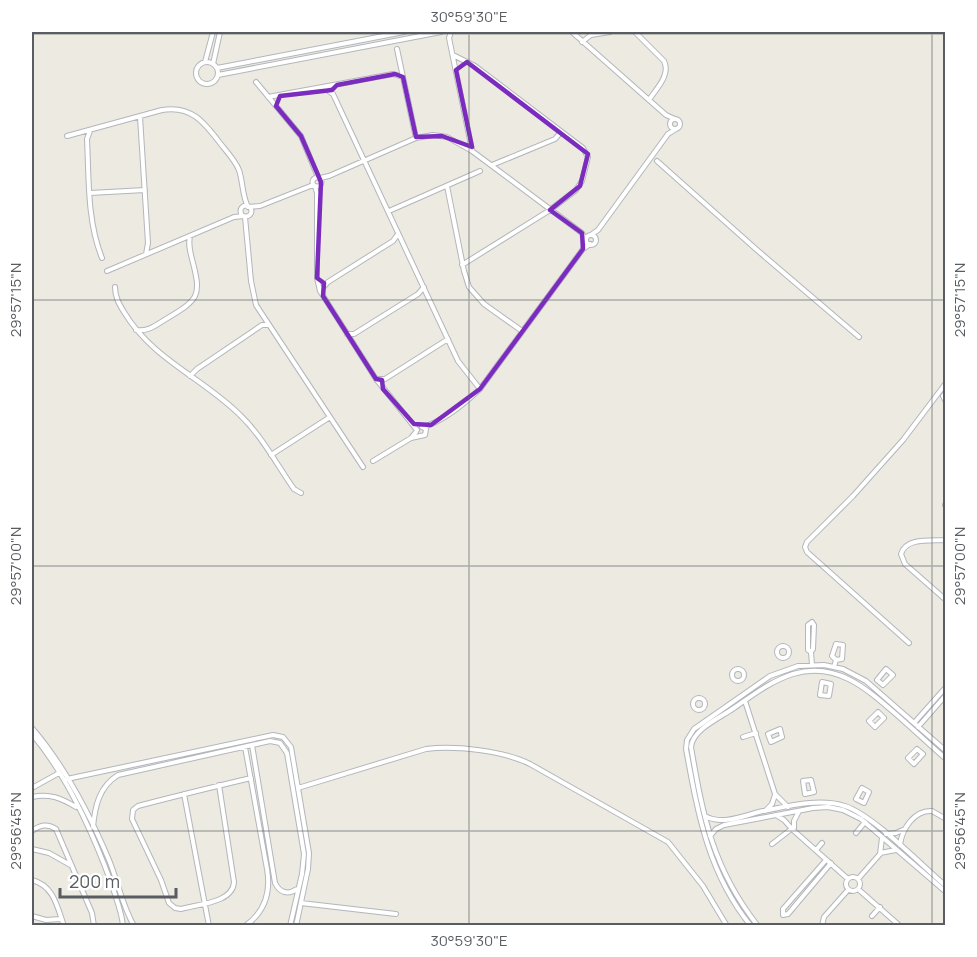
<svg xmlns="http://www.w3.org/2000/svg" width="977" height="957" font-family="Manrope,sans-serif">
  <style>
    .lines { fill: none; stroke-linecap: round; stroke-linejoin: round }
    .minor-casing { stroke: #b3b6bb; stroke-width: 6 }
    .minor { stroke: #fff; stroke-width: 4 }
    .marked { fill: none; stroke: #7b2cbf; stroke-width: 4.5; stroke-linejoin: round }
    .ticks { fill: none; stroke: #595d61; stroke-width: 1.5; stroke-opacity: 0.45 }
    .neatline { fill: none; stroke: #595d61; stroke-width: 2 }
    .ticks-label { font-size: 15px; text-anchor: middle; fill: #595d61 }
  </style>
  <rect width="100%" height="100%" fill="#eceae1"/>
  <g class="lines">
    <defs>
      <path id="minor" d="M451 32 449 38 472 150
        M572 32 666 115 675 119
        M635 32 664 61C671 75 656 89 649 100
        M582 42 591 35 610 32
        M397 49 416 138
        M453 55 475 66 583 148 588 157 582 181 576 190 550 210 462 265
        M196 73a11 11 0 1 1 22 0a11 11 0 1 1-22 0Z
        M205 62 213 32
        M213 64 220 32
        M217 68 404 32
        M218 75 441 32
        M256 82 301 136 318 177
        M324 88 333 94 458 361 480 389
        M268 97 393 74 403 77
        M140 117 148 243 146 254
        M670 124a5 5 0 1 1 10 0a5 5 0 1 1-10 0Z
        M90 131 87 139C89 178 87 221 102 258
        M67 136 162 110C191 105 204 122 220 143 226 151 235 160 239 170 243 182 242 195 248 207
        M657 161 757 250 859 337
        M492 165 555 139 561 132
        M312.5 182a4.5 4.5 0 1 1 9 0a4.5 4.5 0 1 1-9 0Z
        M320 178 329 176 416 138 433 135 447 137 472 151 582 233 586 240
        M315 186 317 193V278L320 291 376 379 417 430
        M447 186 464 271 469 287 484 304 522 331
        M90 193 145 190
        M240.5 211a5.5 5.5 0 1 1 11 0a5.5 5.5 0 1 1-11 0Z
        M249 207 260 206 313 185
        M389 211 480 171
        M245 217 251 281 256 305 363 467
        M591 235 598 230 668 134 676 129
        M586 240a5 5 0 1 1 10 0a5 5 0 1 1-10 0Z
        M107 271 234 217 244 216
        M115 287C115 297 119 304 124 312 152 359 203 378 240 415 262 436 277 465 294 489L301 493
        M320 291 328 282 393 241 398 234
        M136 330C148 332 156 325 166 319 199 299 202 297 192 259 190 251 188 245 190 236
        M347 334H354L418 294 424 287
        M190 376 197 369 262 325H268
        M376 379H385L448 339
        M946 393 943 396 946 402
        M423 427C444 421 464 404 480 389L583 249 590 244
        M411 438 425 435 426 429 422 427
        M271 455 330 417
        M373 461 411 438 416 432
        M945 505H946
        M946 540C931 541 906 537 901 554L905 564 946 600
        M812 622 814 625 813 649 811 652 808 650V625Z
        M909 643 807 552 805 547 807 542 853 496 903 440 946 383
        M777 652a6 6 0 1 1 12 0a6 6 0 1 1-12 0Z
        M811 652 812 665
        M834 667 836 660 832 656 836 644 843 645 842 659 836 660
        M732 675a6 6 0 1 1 12 0a6 6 0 1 1-12 0Z
        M886 669 893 675 883 685 877 680Z
        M822 682 831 684 829 696 820 695Z
        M693 704a6 6 0 1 1 12 0a6 6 0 1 1-12 0Z
        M745 701 775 794 788 807
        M878 712 884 718 875 727 869 721Z
        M914 723 946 687
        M918 727 946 695
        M32 728C63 764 90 815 109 860 118 882 122 905 134 926
        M780 729 782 737 771 742 768 734Z
        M32 734C66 774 94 836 112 885 116 899 122 912 123 926
        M743 737 756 733
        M252 745 275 883C280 893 288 895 297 889
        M917 749 923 754 914 764 908 758Z
        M67 779 273 735 283 737 291 747 309 853 308 869 296 926
        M811 780 814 792 805 794 803 781Z
        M219 785 234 882C233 903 198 904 181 909L175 908 169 903 161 880 132 819 133 810 138 806C176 796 213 787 251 778
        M32 788 59 773
        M298 788 426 749C455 745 504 751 530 764L668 842 703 886 727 926
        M862 788 869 792 864 803 856 799Z
        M184 794 209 926
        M32 797C49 793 61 798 76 807
        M765 811 772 804 775 795
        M776 815 784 820 793 830 848 879
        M705 816C723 826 745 815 763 811 789 806 819 798 845 806 873 815 921 865 946 886
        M93 827C95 806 99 787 118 775L270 741 280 743 287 753 304 854 302 874 290 926
        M794 828V821L799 811
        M32 831C40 825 47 823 56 829L92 913 94 926
        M856 833 865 822
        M886 834 896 833 905 829
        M710 836 716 829 724 825 813 808 828 807 843 810 861 819 946 892
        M772 844 794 827
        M900 845C902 829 914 810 932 811L946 819
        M32 849 49 853 72 866
        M816 850 822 843
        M880 853 896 850
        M826 860 783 909V915L788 914 831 863
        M846 884a7 7 0 1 1 14 0a7 7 0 1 1-14 0Z
        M858 879 880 854 882 838
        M32 880C54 886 57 906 64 926
        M858 889 900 926
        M301 903 396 914
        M32 916 46 920 61 919
        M872 916 880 907
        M946 916V919
        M245 926C265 912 271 892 267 869L245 747
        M751 926C708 873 698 814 686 749L687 740 694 729 770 676 798 666 824 665 843 669 866 681 946 751
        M758 926C713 869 703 817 691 747 693 729 720 718 734 708 753 695 771 681 793 674 837 661 867 689 898 716 914 730 930 745 946 759
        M822 926 824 917 848 890"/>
    </defs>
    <use href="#minor" class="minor-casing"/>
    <use href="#minor" class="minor"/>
  </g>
  <path class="marked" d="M467 62 588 154 580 186 550 210 582 233 583 249 480 389 431 425 414 424 383 389 382 380 376 379 323 296 324 283 317 278 321 182 301 136 276 106 280 96 332 90 337 85 395 74 403 77 416 137 442 136 472 147 456 70Z"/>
  <path class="ticks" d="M469 32V926M932 32V926M32 34H946M32 300H946M32 566H946M32 831H946"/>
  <rect width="977" height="957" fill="none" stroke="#ffffff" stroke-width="66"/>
  <path d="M60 888v9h116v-9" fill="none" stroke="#595d61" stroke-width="3"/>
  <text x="69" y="888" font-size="18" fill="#595d61" stroke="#ffffff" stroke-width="4.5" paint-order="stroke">200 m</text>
  <rect x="33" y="33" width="911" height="891" class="neatline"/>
  <g class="ticks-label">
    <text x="469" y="22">30°59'30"E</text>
    <text transform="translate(16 300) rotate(-90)" y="5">29°57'15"N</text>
    <text transform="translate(960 300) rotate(-90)" y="5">29°57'15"N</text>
    <text transform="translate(16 566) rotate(-90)" y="5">29°57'00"N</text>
    <text transform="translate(960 566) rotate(-90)" y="5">29°57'00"N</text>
    <text transform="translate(16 831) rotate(-90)" y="5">29°56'45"N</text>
    <text transform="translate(960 831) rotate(-90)" y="5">29°56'45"N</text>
    <text x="469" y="946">30°59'30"E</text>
  </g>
</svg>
